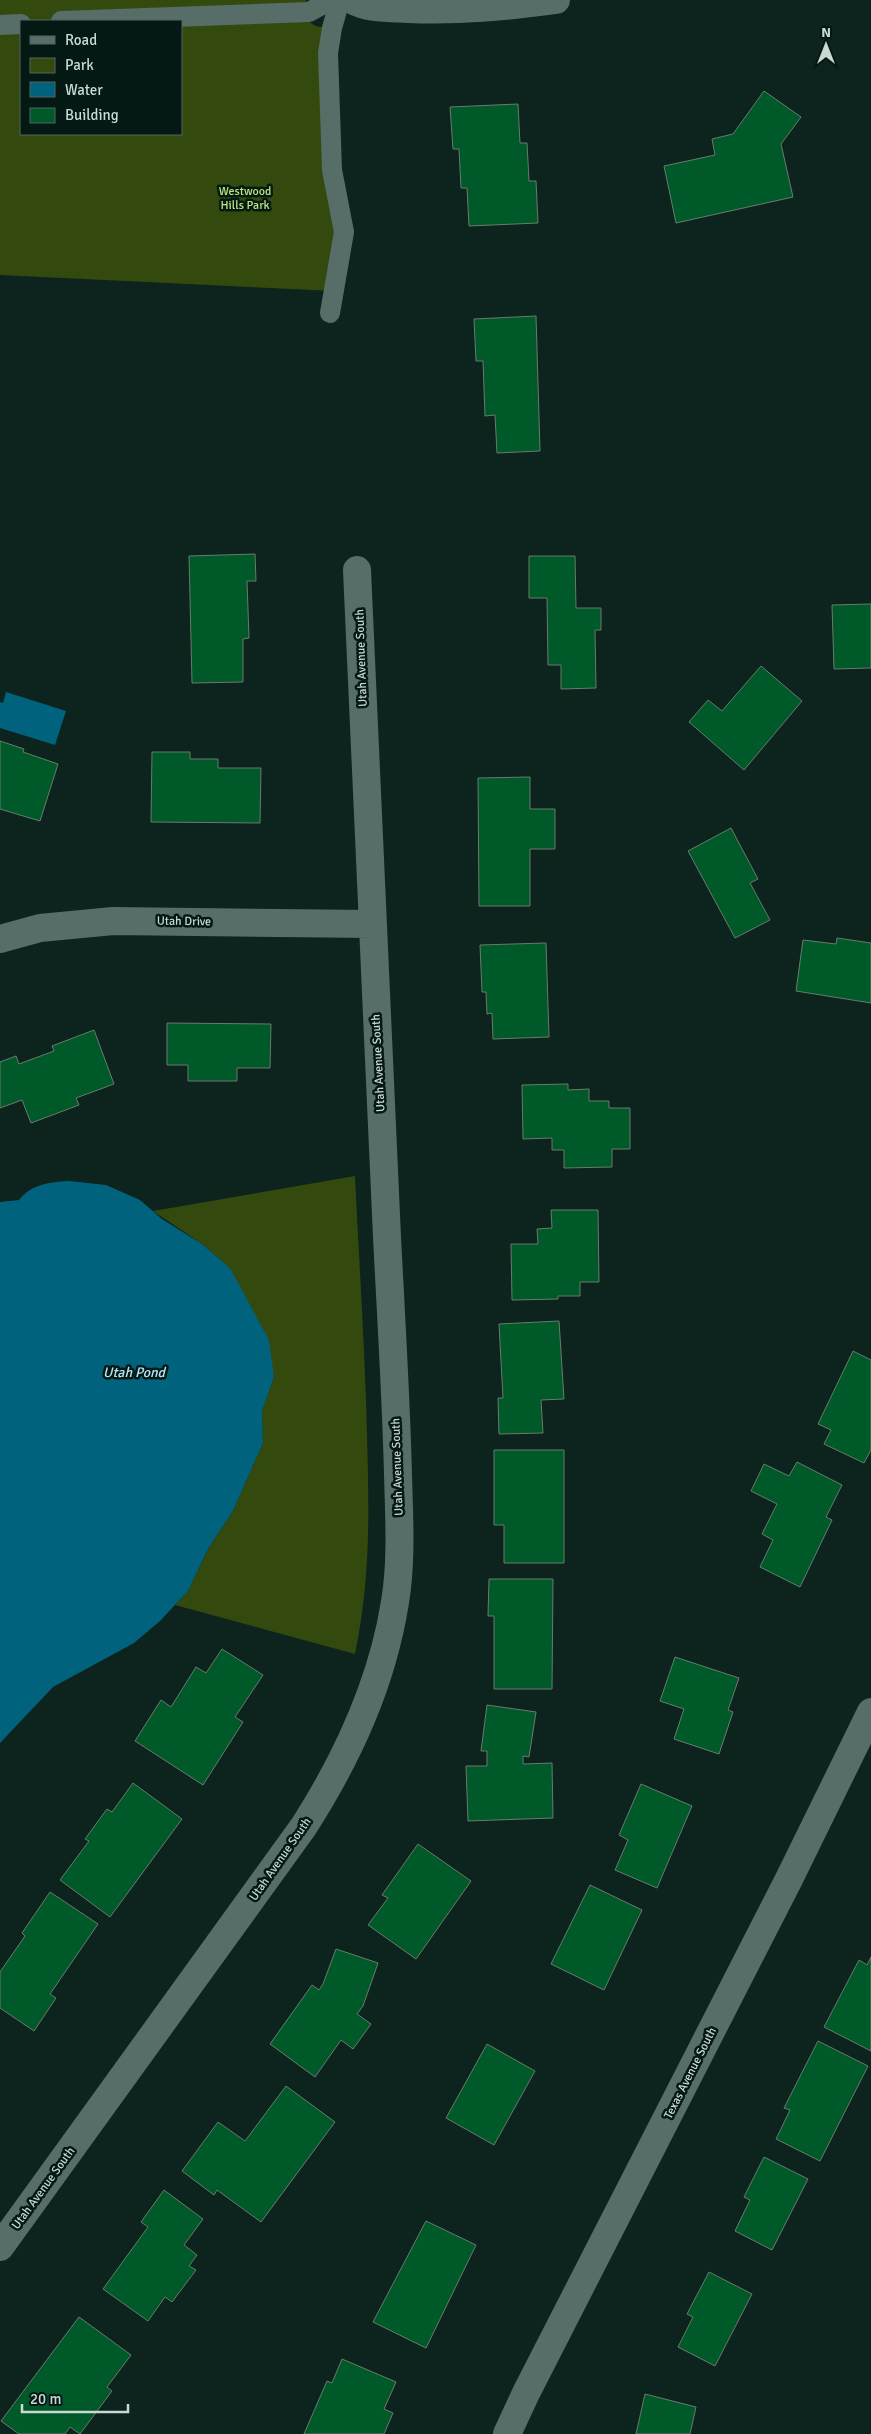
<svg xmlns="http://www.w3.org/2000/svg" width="871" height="2434" font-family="Signika,sans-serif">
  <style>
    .green { fill: #34490d; fill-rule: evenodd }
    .water { fill: #00627c }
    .building { fill: #005928; stroke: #6a7b6d }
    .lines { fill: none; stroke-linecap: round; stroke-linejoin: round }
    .service { stroke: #566e67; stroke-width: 20 }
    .minor { stroke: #566e67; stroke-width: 28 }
    .tertiary { stroke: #566e67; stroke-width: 28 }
    .labels { text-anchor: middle; stroke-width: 5; stroke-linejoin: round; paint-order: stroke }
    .park-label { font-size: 12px; fill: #bbe57e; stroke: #041914 }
    .street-label { font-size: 12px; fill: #cbd8d4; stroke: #041914 }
    .water-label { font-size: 14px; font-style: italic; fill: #b6e5f8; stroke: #041914 }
  </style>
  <rect width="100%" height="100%" fill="#0d231d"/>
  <path class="green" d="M0 0H306C307 23 308 27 332 28L336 193 333 291 0 275ZM21 21H181V134H21Z
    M355 1176C359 1262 365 1348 367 1434 369 1513 371 1576 355 1654L175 1605 188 1591 208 1549 233 1511 263 1443 262 1411 274 1377 230 1268 202 1244 153 1211Z"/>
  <path class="water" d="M6 692 66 711 55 745 0 728V702L3 703Z
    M69 1181 106 1185 140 1200 162 1219 202 1244 230 1268 269 1340 274 1377 262 1411 263 1443 233 1511 208 1549 188 1591 160 1621 134 1643 53 1687 0 1743V1202L19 1200C31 1184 50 1182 69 1181Z"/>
  <path class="building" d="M764 91 801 117 781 144 793 197 676 223 664 166 715 155 712 139 733 134Z
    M518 104 520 143H527L529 181H536L538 223 469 226 467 188H461L459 149H453L450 107Z
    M536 316 540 451 497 453 495 415 485 416 483 361H476L474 319Z
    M255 554 256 581H247L249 638 243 639V682L192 683 189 556Z
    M529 556H575L576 608H601V630H595L596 688 561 689V665H548L547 598H529Z
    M871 604V668L834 669 832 605Z
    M761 666 802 701 744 770 689 722 708 700 722 711Z
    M0 741 24 749 23 752 58 764 40 821 0 809Z
    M152 752H190V759H218V768H261L260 823 151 822Z
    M530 777V809H555V849H530V906H479L478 778Z
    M731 828 758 879 750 883 770 920 735 938 688 851Z
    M837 938 871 943V1003L796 991 803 940 836 944Z
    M546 943 549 1037 493 1039 492 1013 487 1014 486 992H482L480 945Z
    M167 1023 271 1024 270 1068H237V1081H188V1065H167Z
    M94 1030 114 1084 76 1098 79 1105 31 1123 22 1100 0 1108V1062L16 1056 19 1064 54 1051 52 1046Z
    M568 1084V1090L589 1089V1101H609V1108H630V1149H612V1167L564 1168V1150H552V1138L523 1139 522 1085Z
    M551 1210H598L599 1282H580V1296H558V1299L512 1300 511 1244H538L537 1229 552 1228Z
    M559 1321 564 1399 541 1400 543 1433 499 1434 498 1398H503L499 1324Z
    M853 1351 871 1360V1450L864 1463 824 1444 831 1430 818 1424Z
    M494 1450H564V1563H504V1525H494Z
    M797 1462 842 1485 826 1517 832 1520 800 1587 760 1567 773 1540 762 1534 777 1504 751 1491 764 1464 789 1476Z
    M489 1579H553L552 1689H494V1616H488Z
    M222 1649 263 1675 235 1717 243 1722 203 1785 135 1741 161 1700 171 1707 196 1667 206 1673Z
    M675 1657 739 1678 728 1710 733 1712 719 1754 674 1739 684 1709 660 1701Z
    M487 1705 536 1712 529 1757 523 1756V1764L552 1763 553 1818 468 1821 466 1766H487V1751H481Z
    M133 1783 182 1819 110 1917 60 1880 89 1841 85 1839 107 1809 112 1812Z
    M641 1784 692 1806 657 1888 615 1870 628 1840 619 1835Z
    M418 1844 471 1881 416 1959 368 1925 388 1898 382 1895Z
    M590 1885 642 1910 604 1990 551 1964Z
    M50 1892 98 1924 50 1994 56 1998 34 2031 0 2008V1972L25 1936 22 1933Z
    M336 1949 378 1963 363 2006 357 2014 371 2024 353 2049 341 2040 315 2077 270 2044 312 1985 319 1990 323 1984Z
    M871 1957V2051L824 2027 859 1960 867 1965Z
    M818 2041 868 2066 820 2161 776 2139 790 2110 784 2108Z
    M487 2044 535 2071 494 2145 446 2118Z
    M286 2086 335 2122 261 2222 217 2190 214 2195 182 2171 218 2122 245 2141Z
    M764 2157 808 2179 772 2250 735 2231 750 2200 744 2197Z
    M164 2190 203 2219 184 2245 197 2255 189 2266 196 2270 172 2302 165 2297 148 2321 103 2289 148 2227 141 2222Z
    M426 2221 476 2245 426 2348 373 2322Z
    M709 2272 752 2294 715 2366 678 2347 693 2317 687 2314Z
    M79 2317 131 2355 107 2387 112 2391 80 2434 70 2427 65 2434H19L1 2421Z
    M342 2359 396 2382 384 2409 393 2413 384 2434H304L327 2381 332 2383Z
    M645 2394 696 2407 690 2434H636Z"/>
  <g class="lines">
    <path class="service" d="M61 21 309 12 331 0
      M0 25 21 24
      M330 313 344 232 332 170 328 53 332 28 340 0"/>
    <path class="minor" d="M352 0C368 9 389 8 408 9 460 11 504 7 556 0
      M0 939 40 928 113 921 371 924
      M0 2247 304 1826C348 1757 382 1684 395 1602 402 1560 399 1516 398 1474 396 1395 391 1316 387 1237 376 1014 366 792 357 570"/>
    <path class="tertiary" d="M507 2434 526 2393 789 1879 871 1712"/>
  </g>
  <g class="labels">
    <g class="park-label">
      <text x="245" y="195">Westwood<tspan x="245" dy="14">Hills Park</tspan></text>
    </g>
    <g class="street-label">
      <text transform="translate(361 658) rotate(-92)" y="4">Utah Avenue South</text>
      <text transform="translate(184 921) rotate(1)" y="4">Utah Drive</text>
      <text transform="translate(378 1063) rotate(-93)" y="4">Utah Avenue South</text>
      <text transform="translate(397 1467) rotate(-92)" y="4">Utah Avenue South</text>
      <text transform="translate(280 1859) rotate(-55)" y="4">Utah Avenue South</text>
      <text transform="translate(690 2073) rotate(-63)" y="4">Texas Avenue South</text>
      <text transform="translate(43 2188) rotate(-54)" y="4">Utah Avenue South</text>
    </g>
    <g class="water-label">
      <text x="134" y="1377">Utah Pond</text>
    </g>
  </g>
  <rect x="20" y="20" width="162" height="115" fill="#041914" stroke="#546561"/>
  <rect x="30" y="36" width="25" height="8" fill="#566e67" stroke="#546561"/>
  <text x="65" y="45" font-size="15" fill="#cbd8d4">Road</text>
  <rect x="30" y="58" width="25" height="15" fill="#34490d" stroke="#546561"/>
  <text x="65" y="70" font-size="15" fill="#cbd8d4">Park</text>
  <rect x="30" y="82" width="25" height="15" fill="#00627c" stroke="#546561"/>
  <text x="65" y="95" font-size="15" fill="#cbd8d4">Water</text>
  <rect x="30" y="108" width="25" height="15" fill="#005928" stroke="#546561"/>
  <text x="65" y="120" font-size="15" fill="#cbd8d4">Building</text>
  <g transform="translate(826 45)" stroke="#041914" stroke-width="4" paint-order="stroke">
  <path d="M0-4L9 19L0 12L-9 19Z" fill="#cbd8d4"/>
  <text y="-8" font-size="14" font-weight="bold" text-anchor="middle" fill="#cbd8d4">N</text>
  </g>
  <path d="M22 2404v8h106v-8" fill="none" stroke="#cbd8d4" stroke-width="2.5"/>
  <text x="30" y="2404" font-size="15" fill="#cbd8d4" stroke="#041914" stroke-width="4" paint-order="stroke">20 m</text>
</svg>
